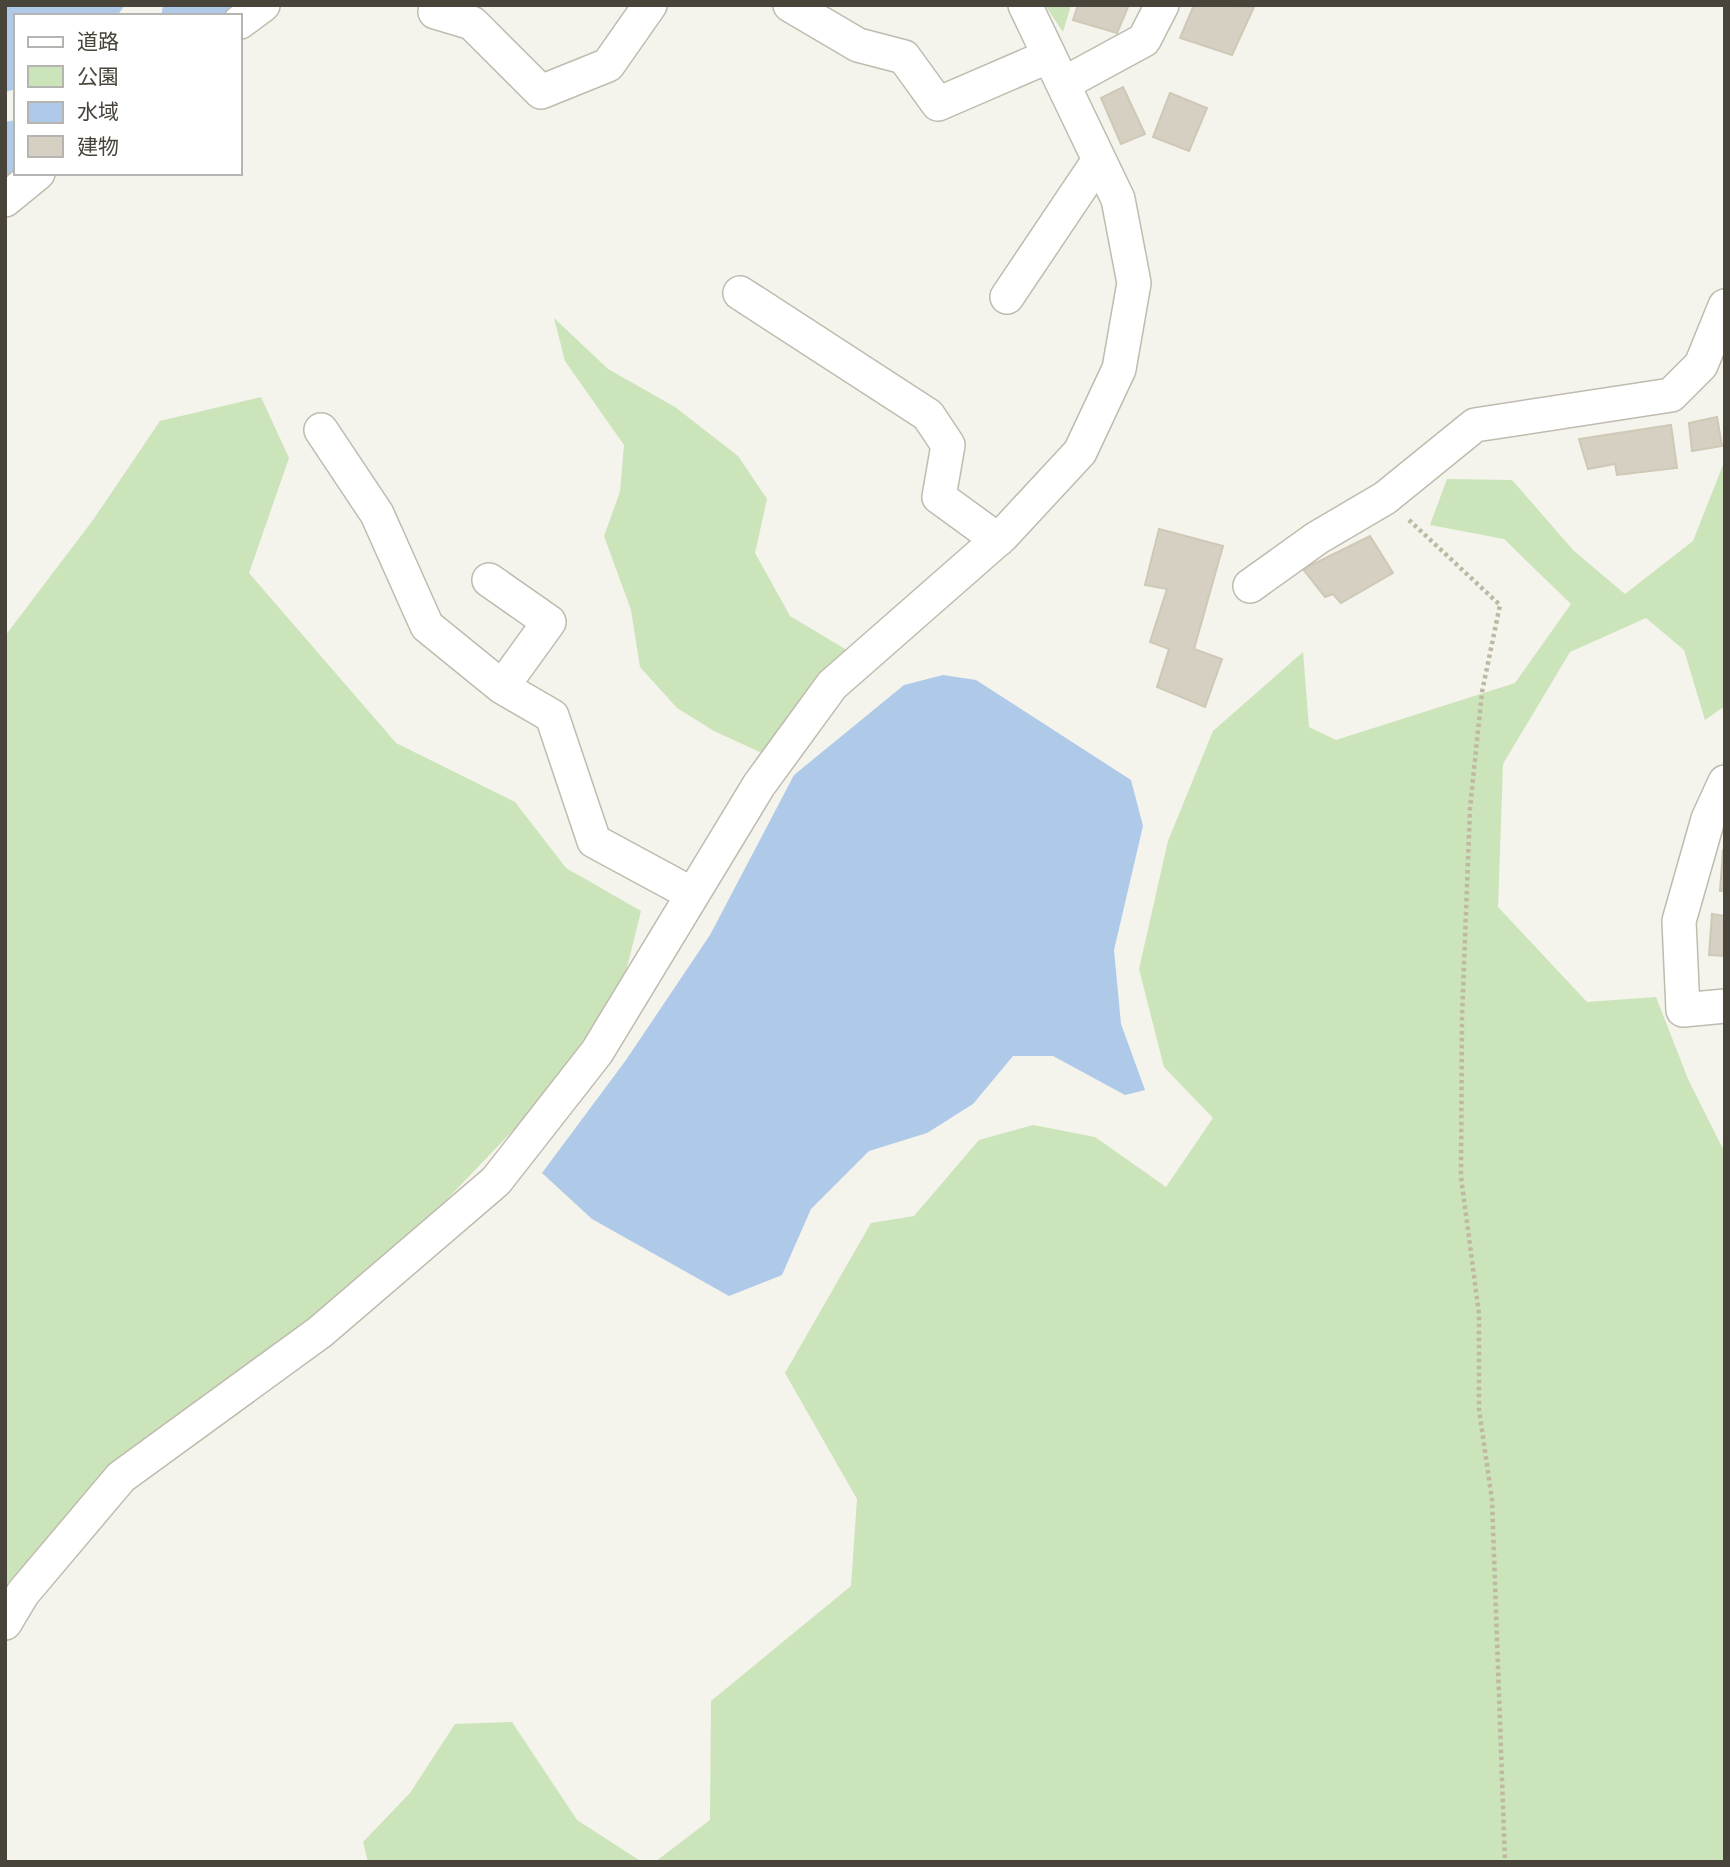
<svg xmlns="http://www.w3.org/2000/svg" width="1730" height="1867" font-family="'Open Sans','Noto Sans JP',sans-serif">
  <style>
    .green { fill: #cbe4b9 }
    .water { fill: #afcae9 }
    .lines { fill: none; stroke-linecap: round; stroke-linejoin: round }
    .river { stroke: #afcae9; stroke-width: 63 }
    .building { fill: #d5d0c2; stroke: #cfc8b6; stroke-width: 2 }
    .minor-casing { stroke: #bfbbaf; stroke-width: 36 }
    .path { stroke: #bfb8a2; stroke-width: 4.5; stroke-dasharray: 3.5 3.5; stroke-linecap: butt }
    .minor { stroke: #fff; stroke-width: 33 }
  </style>
  <rect width="100%" height="100%" fill="#f4f3ec"/>
  <path class="green" d="M1045 5H1071L1063 32Z
    M554 318 608 369 675 407 738 456 767 499 755 553 790 616 875 667 777 760 714 731 677 708 640 667 631 610 604 536 620 492 624 445 565 361Z
    M261 397 289 458 249 573 396 743 515 802 566 868 641 911 612 1027 407 1241 5 1603V636L93 520 160 421Z
    M1725 460V706L1705 720 1684 650 1646 618 1570 652 1503 764 1498 907 1587 1002 1656 997 1688 1079 1722 1147H1725V1862H655L710 1820 711 1701 851 1586 857 1499 785 1373 871 1223 914 1216 979 1140 1033 1125 1095 1137 1166 1187 1213 1118 1164 1067 1139 969 1168 841 1213 731 1303 652 1309 727 1336 740 1515 683 1571 604 1504 539 1430 525 1447 479 1512 480 1574 551 1625 594 1693 541Z
    M512 1722 577 1820 642 1862H368L363 1842 410 1793 455 1724Z"/>
  <path class="water" d="M5 5H125L117 16H16V89L5 92Z
    M943 675 976 680 1131 780 1143 826 1114 950 1121 1024 1145 1090 1125 1095 1053 1056H1013L973 1104 927 1133 869 1151 811 1209 782 1275 729 1296 592 1219 542 1173 626 1060 710 935 794 775 904 685Z"/>
  <g class="lines">
    <path class="river" d="M193 16 206 5
      M5 160 16 152"/>
  </g>
  <path class="building" d="M1078 5H1124L1128 7 1117 33 1073 20Z
    M1194 5 1254 7 1232 55 1180 38Z
    M1123 87 1145 134 1121 144 1101 98Z
    M1170 93 1207 108 1189 151 1153 137Z
    M1717 417 1722 446 1692 451 1689 423Z
    M1671 425 1677 468 1617 475 1615 464 1588 469 1579 439Z
    M1159 529 1223 546 1194 649 1222 659 1205 707 1157 687 1169 649 1150 642 1167 589 1145 585Z
    M1370 536 1393 573 1341 603 1333 594 1325 597 1303 569Z
    M1723 850H1725V891H1720Z
    M1712 914 1725 916V956L1709 955Z"/>
  <g class="lines">
    <defs>
      <path id="minor" d="M790 5 858 45 904 57 938 104 1049 56
        M435 12 472 23 541 92 608 65 650 5
        M240 22 263 5
        M1063 84 1144 40 1162 5
        M5 200 38 173
        M740 293 928 415 948 445 939 497 998 540
        M1007 297 1099 160
        M321 430 377 514 427 626 502 687 552 716 594 841 692 894
        M489 580 549 622 502 687
        M1250 586 1317 538 1385 498 1475 425 1671 395 1701 365 1725 306
        M1725 782 1708 819 1679 921 1683 1010 1725 1006
        M5 1623 23 1593 121 1477 320 1332 496 1181 597 1052 759 785 832 685 1003 535 1080 452 1119 369 1134 283 1118 199 1025 5"/>
    </defs>
    <use href="#minor" class="minor-casing"/>
    <path class="path" d="M1409 520 1500 605 1482 692 1470 808 1462 1017 1461 1177 1479 1314V1409L1492 1500 1505 1862"/>
    <use href="#minor" class="minor"/>
  </g>
  <rect width="1730" height="1867" fill="none" stroke="#48443a" stroke-width="14"/>
  <rect x="14" y="14" width="228" height="161" fill="#ffffff" stroke="#b6b4b0" stroke-width="2"/>
  <rect x="28" y="37" width="35" height="10" fill="#ffffff" stroke="#b6b4b0" stroke-width="2"/>
  <text x="77" y="49" font-size="21" fill="#48443a">道路</text>
  <rect x="28" y="66" width="35" height="21" fill="#cbe4b9" stroke="#b6b4b0" stroke-width="2"/>
  <text x="77" y="84" font-size="21" fill="#48443a">公園</text>
  <rect x="28" y="102" width="35" height="21" fill="#afcae9" stroke="#b6b4b0" stroke-width="2"/>
  <text x="77" y="119" font-size="21" fill="#48443a">水域</text>
  <rect x="28" y="136" width="35" height="21" fill="#d5d0c2" stroke="#b6b4b0" stroke-width="2"/>
  <text x="77" y="154" font-size="21" fill="#48443a">建物</text>
</svg>
